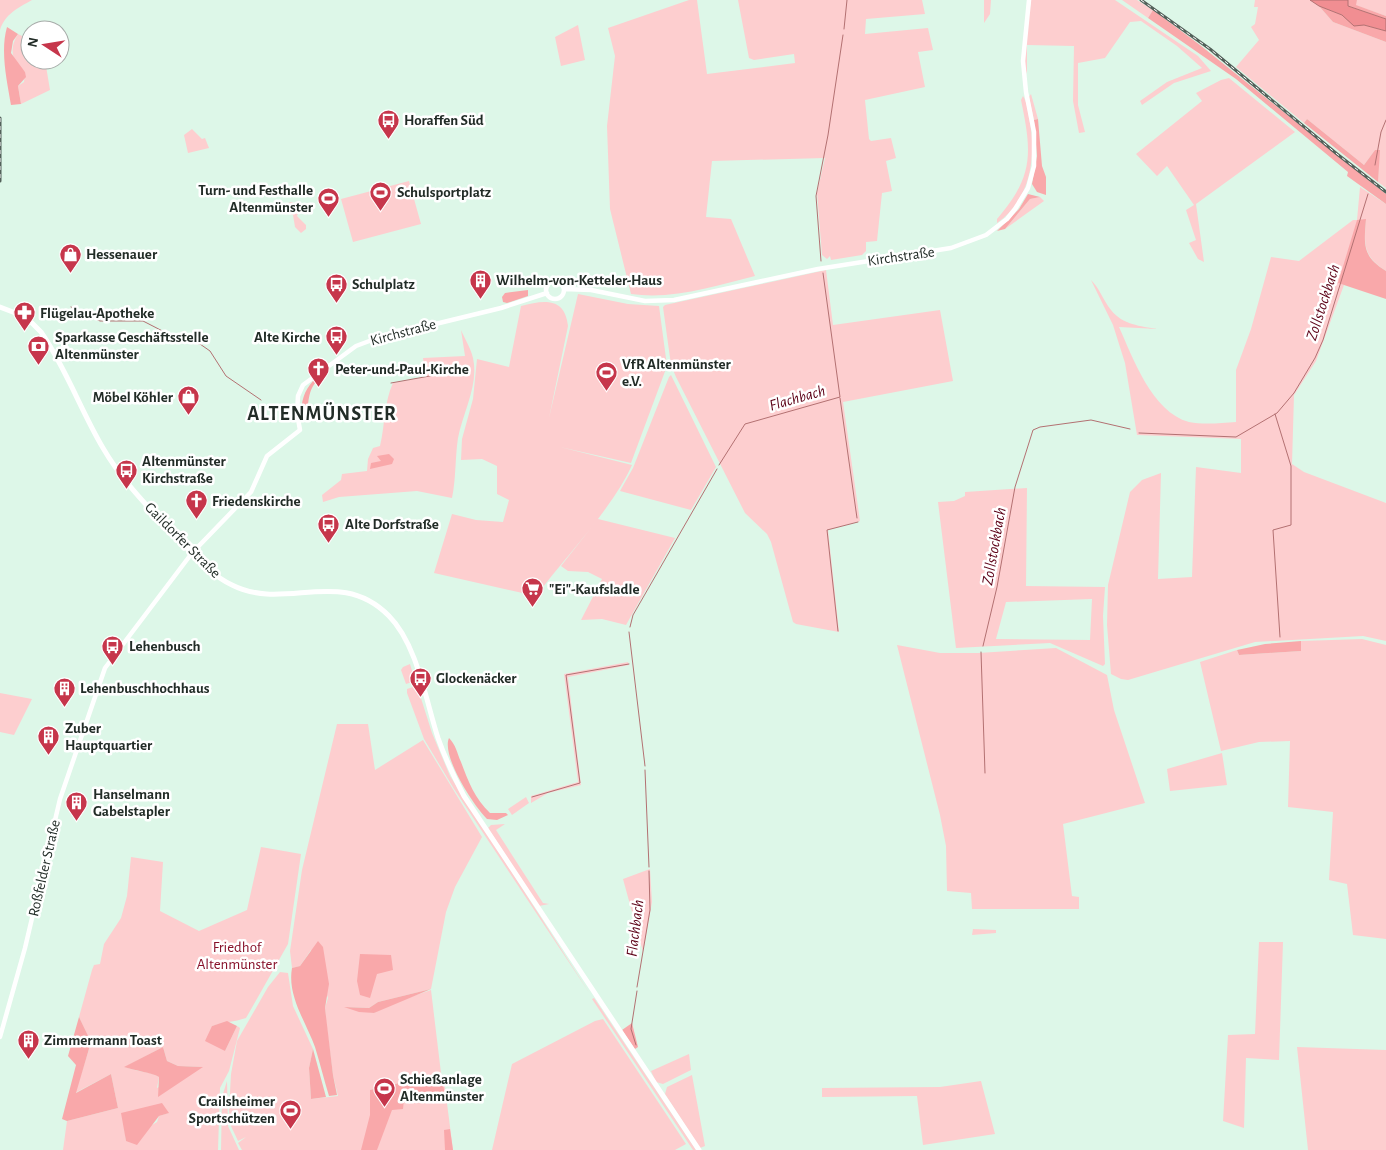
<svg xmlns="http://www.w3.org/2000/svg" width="1386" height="1150" font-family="'Alegreya Sans',sans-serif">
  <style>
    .green { fill: #fdcecf; fill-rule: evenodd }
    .forest { fill: #f9a8aa }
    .water { fill: #f18e92; stroke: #b37172 }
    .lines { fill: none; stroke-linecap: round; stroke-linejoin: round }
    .stream { stroke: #b37172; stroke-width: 1 }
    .tertiary { stroke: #fff; stroke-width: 4.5 }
    .secondary { stroke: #fff; stroke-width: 5 }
    .rail-casing { stroke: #53615a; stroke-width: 3 }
    .rail { stroke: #fff; stroke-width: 1; stroke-dasharray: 4; stroke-linecap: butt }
    .labels { text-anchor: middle; stroke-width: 5; stroke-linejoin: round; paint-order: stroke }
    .poi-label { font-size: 15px; font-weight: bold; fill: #222c27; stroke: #fff; text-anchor: start }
    .street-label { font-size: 15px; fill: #222c27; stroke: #fff }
    .park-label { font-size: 15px; fill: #871029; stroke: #fff }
    .water-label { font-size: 16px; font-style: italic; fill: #5c0016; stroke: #fff }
    .district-label { font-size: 20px; font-weight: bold; letter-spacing: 1px; fill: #222c27; stroke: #fff }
  </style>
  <rect width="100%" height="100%" fill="#ddf7e8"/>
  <path class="green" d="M0 0H32C18 8 5 14 0 30Z
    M689 0H697L707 74 795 63 794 54 754 60 749 58 738 0H922L925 14 866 19 865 34 928 28 933 50 918 52 925 87 865 100 869 139 871 141 891 138 896 158 886 161 892 191 882 193 877 241 866 242V251L862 255 831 260 830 256 827 259 822 255 817 193 825 158 712 161 706 217 731 219 755 276C715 286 673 300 631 294L610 209 607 126 615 56 608 28Z
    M984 0H991L990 14 984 23Z
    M1031 0H1115L1198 56 1211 71 1174 83 1142 105 1140 101 1167 82 1202 68 1177 46 1141 21 1130 22 1105 58 1078 63V105L1085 132 1079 133 1073 101 1074 46 1027 45V74C1020 58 1029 18 1031 0Z
    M1122 0H1137L1153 10 1148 18Z
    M1255 0H1310L1319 6 1333 22 1386 42V188L1378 182 1379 150H1375L1364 165 1307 119 1304 123 1236 67 1259 40 1251 27 1255 24 1258 7H1254Z
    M1357 0H1386V16L1355 5Z
    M578 25 585 60 561 66 555 37Z
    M18 34 30 40V60H45L50 90 21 104 18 86 24 82 25 72C11 62 9 48 18 34Z
    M1229 78 1295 132 1196 204 1204 262 1198 259 1189 243 1196 240 1186 210 1194 205 1167 166 1157 176 1136 154 1202 101 1196 93 1221 80Z
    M1031 94 1038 119 1034 120 1029 97Z
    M1023 96C1027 102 1028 111 1029 118 1037 155 1031 200 997 223V219C1034 176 1032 153 1021 100Z
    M192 129 202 139 205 138 209 148 188 153 184 135Z
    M409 181 421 224 353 242 341 199Z
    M1360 187 1386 204V271C1363 256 1364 245 1366 219L1339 283 1344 285 1316 361 1294 395 1292 464 1304 472 1386 503V641L1363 636 1255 642 1128 680 1121 679 1111 674 1107 625 1108 585 1130 492 1142 480 1161 473 1158 579 1192 577 1196 467 1241 473V439L1137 435 1125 363 1113 325 1091 280C1100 289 1103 300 1111 310 1123 325 1140 326 1158 329L1119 327C1133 358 1152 412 1189 422 1204 425 1221 423 1236 422V370L1251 329 1271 257 1299 261 1353 220H1357Z
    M1040 197 1044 201 1005 229 1030 199Z
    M292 202 300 208 297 216 306 225V229L301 233 295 227 293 215 290 214 286 208 288 203Z
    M826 270 833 325 940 310 953 381 843 402 860 521 828 530 839 632 796 624 793 622 771 542 767 534 745 513 676 377 671 365 663 307 665 305Z
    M578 294 628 304 659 306 667 366 631 463 560 447 632 465C612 509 566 556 536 596L434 573 452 514 476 520 503 522 509 500 497 494V466L482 459 461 460 462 439 473 399 477 359 509 367 521 306C544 300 565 297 568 326L549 418Z
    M461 330C465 339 471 349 473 358 479 385 463 412 458 438 455 458 456 480 452 498L417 491 339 497 323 502 322 495 341 480 342 474 367 471 368 459 373 448 380 446C385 425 384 402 393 383L426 377 423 358 465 356Z
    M671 375 716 467 691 510 620 491 633 468 669 377Z
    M1027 488 1026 586 1105 587 1103 616 1105 664 1103 666 1050 643 956 648 938 502 954 501 965 496V492ZM1092 599 1090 640 996 639 1006 602Z
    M598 519 675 538 626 625 602 619 581 620 602 579 588 572 568 571 561 566Z
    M1362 639 1386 645V939L1353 935 1347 884 1329 880 1333 812 1288 807 1290 741 1259 742 1221 751 1200 662 1237 650 1239 655 1301 651V641Z
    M897 645 940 653H978L1056 648 1107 675 1114 710 1145 803 1063 824 1072 896 1079 897V909H972L971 893 947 891 946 846 940 815Z
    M628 662 629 665 568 677 581 785 548 793 531 803V796L578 782 564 674Z
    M410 664 415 681 406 684 401 670 403 667Z
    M413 687 419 692 432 733 450 776 590 994 454 789 424 739 407 693V689Z
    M0 693 32 699 14 735 0 732Z
    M337 724H368L375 770 423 740 482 837 455 887 446 912 431 989 378 1002 369 1008 345 1007 374 1013 387 1005 431 990 441 1073 370 1090 376 1092 444 1080 453 1150H242L238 1143 246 1137 238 1141 230 1124 229 1110 231 1074 237 1041 268 987 280 972 288 973 293 1006 313 1049 309 1068 311 1099 338 1096 333 1075 326 1021 325 1008 328 998 311 950 300 966 292 968 290 951 302 870Z
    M1222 753 1227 785 1170 791 1167 769Z
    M526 797 529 803 512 815 508 809Z
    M505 824 496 830 543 903 549 904 539 906 488 828 491 825Z
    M261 847 301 854 288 944 246 1018C234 1022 224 1022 212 1026L225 1051 237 1026 240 1028 229 1071 220 1088 218 1150H63L67 1121 118 1108 111 1074 75 1093 91 1043 79 1017 92 970 94 965 100 964 104 944 121 918 127 896 131 857 163 862 160 911 199 931 247 910ZM163 1047 167 1061 178 1066 202 1067 157 1088 159 1077C150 1071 136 1072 125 1067ZM168 1113 159 1116 157 1122 126 1141 123 1117Z
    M650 869 652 902 643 952 623 879Z
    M973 929 996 930V933L972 935Z
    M1259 942H1283L1279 1060 1246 1058 1244 1128 1223 1121 1228 1035 1255 1034Z
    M594 998 688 1138 696 1150H693L592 999Z
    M603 1019 686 1144 675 1150H492L512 1064 595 1021Z
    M1297 1047 1386 1050V1150H1308Z
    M689 1054 691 1070 663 1084 656 1082 651 1071Z
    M692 1075 705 1146 700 1148 665 1094 667 1087Z
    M227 1081 228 1126 239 1150H221L222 1097Z
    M981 1081 995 1134 923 1145 917 1096 822 1097V1088L940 1087Z"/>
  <path class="forest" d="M1348 0H1357L1356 5 1386 16V19L1348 6Z
    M1319 6 1342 15 1354 25H1364L1386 31V42L1333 22Z
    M1153 10 1200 45 1386 194V204L1347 176 1348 172 1236 79 1148 18Z
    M7 27 18 34 13 41 11 53 25 72 26 77 18 86 21 104 11 105C7 81 0 51 7 27Z
    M1038 119 1042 166 1046 177V195L1037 192 1032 184 1037 156 1034 120Z
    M1307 119 1364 165 1375 150H1380L1378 182 1304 123Z
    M1028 194 1040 197 1030 199 1005 229 997 231 1019 209Z
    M1366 219C1364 245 1362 256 1386 271V299L1338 283 1357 220Z
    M528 290V296L507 303 503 302 502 297 505 293Z
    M317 377 318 380C307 390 309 404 306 419H302C300 402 304 389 317 377Z
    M389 454 394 459 392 464 370 469 371 463 381 461 377 456Z
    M1301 641V651L1239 655 1237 650 1265 644Z
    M449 738C456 745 457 753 461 762 468 781 475 799 490 813H506L508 815 497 820 487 819C474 806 441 756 449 738Z
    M318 941 323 947 329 984 325 1008 333 1075 337 1095 329 1096C324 1080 320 1063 315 1047 306 1022 287 996 292 968L300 966Z
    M360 954 391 955 393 970 377 974 370 998 360 995 357 981Z
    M431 989 374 1013 359 1012 344 1007 369 1008 378 1002Z
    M79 1017 91 1042 76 1093 111 1074 118 1108 67 1121 62 1119 76 1065 68 1056Z
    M227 1021 237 1026 225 1051 205 1041 212 1026Z
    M632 1023 638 1047 635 1049 622 1030Z
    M163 1047 167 1061 178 1066 203 1067 158 1097 159 1077C151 1072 135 1071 124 1067Z
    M313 1049 326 1097 311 1099 309 1068Z
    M441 1073 445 1095 404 1099 403 1109 392 1110 377 1150H361L370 1115V1090Z
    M162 1103 169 1113 159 1116 137 1145 126 1141 121 1113Z
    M450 1129 453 1150H445L444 1130Z"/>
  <path class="water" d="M1310 0H1348V6L1386 19V31L1364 25 1354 26 1342 15 1319 6Z"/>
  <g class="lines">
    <path class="stream" d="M844 29 847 0
      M1375 165 1381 132 1386 120
      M821 261 816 196 828 135 843 35
      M71 307 100 321H143L182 341 200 344 210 351 226 376 261 400
      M391 383 452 372
      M840 398 857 518
      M1275 414 1291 466V525L1273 530 1280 637
      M1139 433 1236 437 1277 413 1294 393 1315 358 1323 340 1368 194
      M719 465 745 424 840 397 823 273
      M630 627 633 615 717 469
      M838 631 827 530 858 522
      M629 632 645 766
      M983 646 997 587 1015 487 1033 430 1040 427 1091 420 1130 429
      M981 652 985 773
      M645 770 649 867
      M532 797 580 783 566 675 629 664
      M637 987 650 910 649 871
      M636 1045 631 1029 637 991"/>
    <path class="tertiary" d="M546 290a9 9 0 1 1 18 0a9 9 0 1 1-18 0Z
      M564 289 591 290 645 301 674 300 818 269 951 248 986 235 1007 219 1015 209 1028 188 1034 166V132L1026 92 1023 61 1029 0
      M0 1037 25 948 60 799 105 668 192 553 251 492 267 456 300 430 297 413 298 396 303 385 356 346 396 331 423 327 501 308 547 293"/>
    <path class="secondary" d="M0 307 26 317 41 332C66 368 81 411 103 448 122 481 149 508 175 536 192 553 209 574 232 585 285 612 340 566 389 616 417 644 426 701 438 738 445 758 454 777 464 796L699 1150"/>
    <defs>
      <path id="rail" d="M1141 0 1210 49 1337 154 1386 192
        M0 118V181"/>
    </defs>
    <use href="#rail" class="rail-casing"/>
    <use href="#rail" class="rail"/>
  </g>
  <defs>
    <symbol id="bus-pin" viewBox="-11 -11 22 30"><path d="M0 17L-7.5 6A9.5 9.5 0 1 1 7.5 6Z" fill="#c6364b" stroke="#fff"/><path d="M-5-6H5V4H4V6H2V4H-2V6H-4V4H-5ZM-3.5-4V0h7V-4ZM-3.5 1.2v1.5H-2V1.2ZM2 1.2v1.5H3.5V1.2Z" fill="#fff"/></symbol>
    <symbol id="stadium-pin" viewBox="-11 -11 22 30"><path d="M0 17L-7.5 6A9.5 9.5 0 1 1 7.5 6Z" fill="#c6364b" stroke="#fff"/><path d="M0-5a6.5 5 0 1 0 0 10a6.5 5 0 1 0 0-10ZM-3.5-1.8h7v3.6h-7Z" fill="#fff"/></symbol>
    <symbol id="shop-pin" viewBox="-11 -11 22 30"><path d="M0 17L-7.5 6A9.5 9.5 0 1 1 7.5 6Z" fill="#c6364b" stroke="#fff"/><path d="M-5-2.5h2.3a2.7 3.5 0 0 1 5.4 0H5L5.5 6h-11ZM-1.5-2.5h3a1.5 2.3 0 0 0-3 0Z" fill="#fff"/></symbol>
    <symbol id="building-pin" viewBox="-11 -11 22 30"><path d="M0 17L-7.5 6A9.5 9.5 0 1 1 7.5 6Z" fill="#c6364b" stroke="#fff"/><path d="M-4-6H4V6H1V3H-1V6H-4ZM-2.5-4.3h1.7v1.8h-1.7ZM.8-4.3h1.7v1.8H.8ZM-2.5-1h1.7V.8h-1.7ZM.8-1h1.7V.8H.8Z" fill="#fff"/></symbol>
    <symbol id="pharmacy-pin" viewBox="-11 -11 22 30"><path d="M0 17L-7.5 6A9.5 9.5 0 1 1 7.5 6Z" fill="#c6364b" stroke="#fff"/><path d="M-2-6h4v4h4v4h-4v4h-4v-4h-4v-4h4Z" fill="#fff"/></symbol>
    <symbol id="bank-pin" viewBox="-11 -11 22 30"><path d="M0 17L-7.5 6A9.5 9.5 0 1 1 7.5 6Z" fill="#c6364b" stroke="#fff"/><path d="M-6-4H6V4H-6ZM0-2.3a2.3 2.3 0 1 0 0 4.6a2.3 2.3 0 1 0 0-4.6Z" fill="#fff"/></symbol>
    <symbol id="church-pin" viewBox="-11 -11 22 30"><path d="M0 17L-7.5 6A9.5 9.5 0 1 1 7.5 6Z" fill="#c6364b" stroke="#fff"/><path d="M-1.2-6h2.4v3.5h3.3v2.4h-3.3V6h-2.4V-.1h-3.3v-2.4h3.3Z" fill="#fff"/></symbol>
    <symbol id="supermarket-pin" viewBox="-11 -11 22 30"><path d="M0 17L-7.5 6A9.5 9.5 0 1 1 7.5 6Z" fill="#c6364b" stroke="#fff"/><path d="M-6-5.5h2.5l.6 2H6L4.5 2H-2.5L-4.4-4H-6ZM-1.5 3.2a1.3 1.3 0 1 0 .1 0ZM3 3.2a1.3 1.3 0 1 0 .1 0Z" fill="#fff"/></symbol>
  </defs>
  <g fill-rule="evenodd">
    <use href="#bus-pin" x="376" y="108" width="25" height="34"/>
    <use href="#stadium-pin" x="368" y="180" width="25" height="34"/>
    <use href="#stadium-pin" x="316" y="186" width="25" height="34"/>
    <use href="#shop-pin" x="58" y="242" width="25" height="34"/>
    <use href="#building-pin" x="468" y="268" width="25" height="34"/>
    <use href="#bus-pin" x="324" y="272" width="25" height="34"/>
    <use href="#pharmacy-pin" x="12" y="300" width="25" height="34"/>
    <use href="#bus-pin" x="324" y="324" width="25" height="34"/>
    <use href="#bank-pin" x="26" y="334" width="25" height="34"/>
    <use href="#church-pin" x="306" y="356" width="25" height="34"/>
    <use href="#stadium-pin" x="594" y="360" width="25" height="34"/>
    <use href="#shop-pin" x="176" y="384" width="25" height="34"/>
    <use href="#bus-pin" x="114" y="458" width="25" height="34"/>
    <use href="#church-pin" x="184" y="488" width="25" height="34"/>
    <use href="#bus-pin" x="316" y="512" width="25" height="34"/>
    <use href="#supermarket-pin" x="520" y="576" width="25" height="34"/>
    <use href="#bus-pin" x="100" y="634" width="25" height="34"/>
    <use href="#bus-pin" x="408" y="666" width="25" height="34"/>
    <use href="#building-pin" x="52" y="676" width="25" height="34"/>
    <use href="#building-pin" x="36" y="724" width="25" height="34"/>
    <use href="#building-pin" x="64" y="790" width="25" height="34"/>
    <use href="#building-pin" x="16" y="1028" width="25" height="34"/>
    <use href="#stadium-pin" x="372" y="1076" width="25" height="34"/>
    <use href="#stadium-pin" x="278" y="1098" width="25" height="34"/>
  </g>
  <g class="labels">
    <g class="poi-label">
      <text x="404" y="125">Horaffen Süd</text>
      <text x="313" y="195" text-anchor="end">Turn- und Festhalle<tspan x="313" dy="17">Altenmünster</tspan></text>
      <text x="397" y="197">Schulsportplatz</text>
      <text x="86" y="259">Hessenauer</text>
      <text x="496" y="285">Wilhelm-von-Ketteler-Haus</text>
      <text x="352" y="289">Schulplatz</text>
      <text x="40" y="318">Flügelau-Apotheke</text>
      <text x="55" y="342">Sparkasse Geschäftsstelle<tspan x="55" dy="17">Altenmünster</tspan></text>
      <text x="320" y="342" text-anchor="end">Alte Kirche</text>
      <text x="622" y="369">VfR Altenmünster<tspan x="622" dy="17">e.V.</tspan></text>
      <text x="335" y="374">Peter-und-Paul-Kirche</text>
      <text x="173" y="402" text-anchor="end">Möbel Köhler</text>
      <text x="142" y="466">Altenmünster<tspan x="142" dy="17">Kirchstraße</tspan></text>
      <text x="212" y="506">Friedenskirche</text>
      <text x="345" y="529">Alte Dorfstraße</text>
      <text x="549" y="594">"Ei"-Kaufsladle</text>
      <text x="129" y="651">Lehenbusch</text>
      <text x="436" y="683">Glockenäcker</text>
      <text x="80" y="693">Lehenbuschhochhaus</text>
      <text x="65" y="733">Zuber<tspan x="65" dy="17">Hauptquartier</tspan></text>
      <text x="93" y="799">Hanselmann<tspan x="93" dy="17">Gabelstapler</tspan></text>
      <text x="44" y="1045">Zimmermann Toast</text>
      <text x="400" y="1084">Schießanlage<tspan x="400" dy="17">Altenmünster</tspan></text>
      <text x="275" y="1106" text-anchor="end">Crailsheimer<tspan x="275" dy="17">Sportschützen</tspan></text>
    </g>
    <g class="street-label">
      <text transform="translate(901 256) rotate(-8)" y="5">Kirchstraße</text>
      <text transform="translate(403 332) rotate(-15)" y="5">Kirchstraße</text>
      <text transform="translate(183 540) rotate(45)" y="5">Gaildorfer Straße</text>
      <text transform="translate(44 868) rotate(-77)" y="5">Roßfelder Straße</text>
    </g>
    <g class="park-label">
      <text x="237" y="952">Friedhof<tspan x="237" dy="17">Altenmünster</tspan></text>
    </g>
    <g class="water-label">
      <text transform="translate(1322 302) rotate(-72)" y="6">Zollstockbach</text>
      <text transform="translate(797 397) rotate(-16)" y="6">Flachbach</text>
      <text transform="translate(993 546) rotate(-80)" y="6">Zollstockbach</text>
      <text transform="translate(634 928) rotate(-83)" y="6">Flachbach</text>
    </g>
    <g class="district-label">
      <text x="322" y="420">ALTENMÜNSTER</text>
    </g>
  </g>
  <g transform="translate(45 45) rotate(282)"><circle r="24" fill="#ffffff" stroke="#a7aba9"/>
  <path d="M0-4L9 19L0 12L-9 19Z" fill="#c6364b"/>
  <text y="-8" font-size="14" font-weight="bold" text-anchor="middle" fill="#222c27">N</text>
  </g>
</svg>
